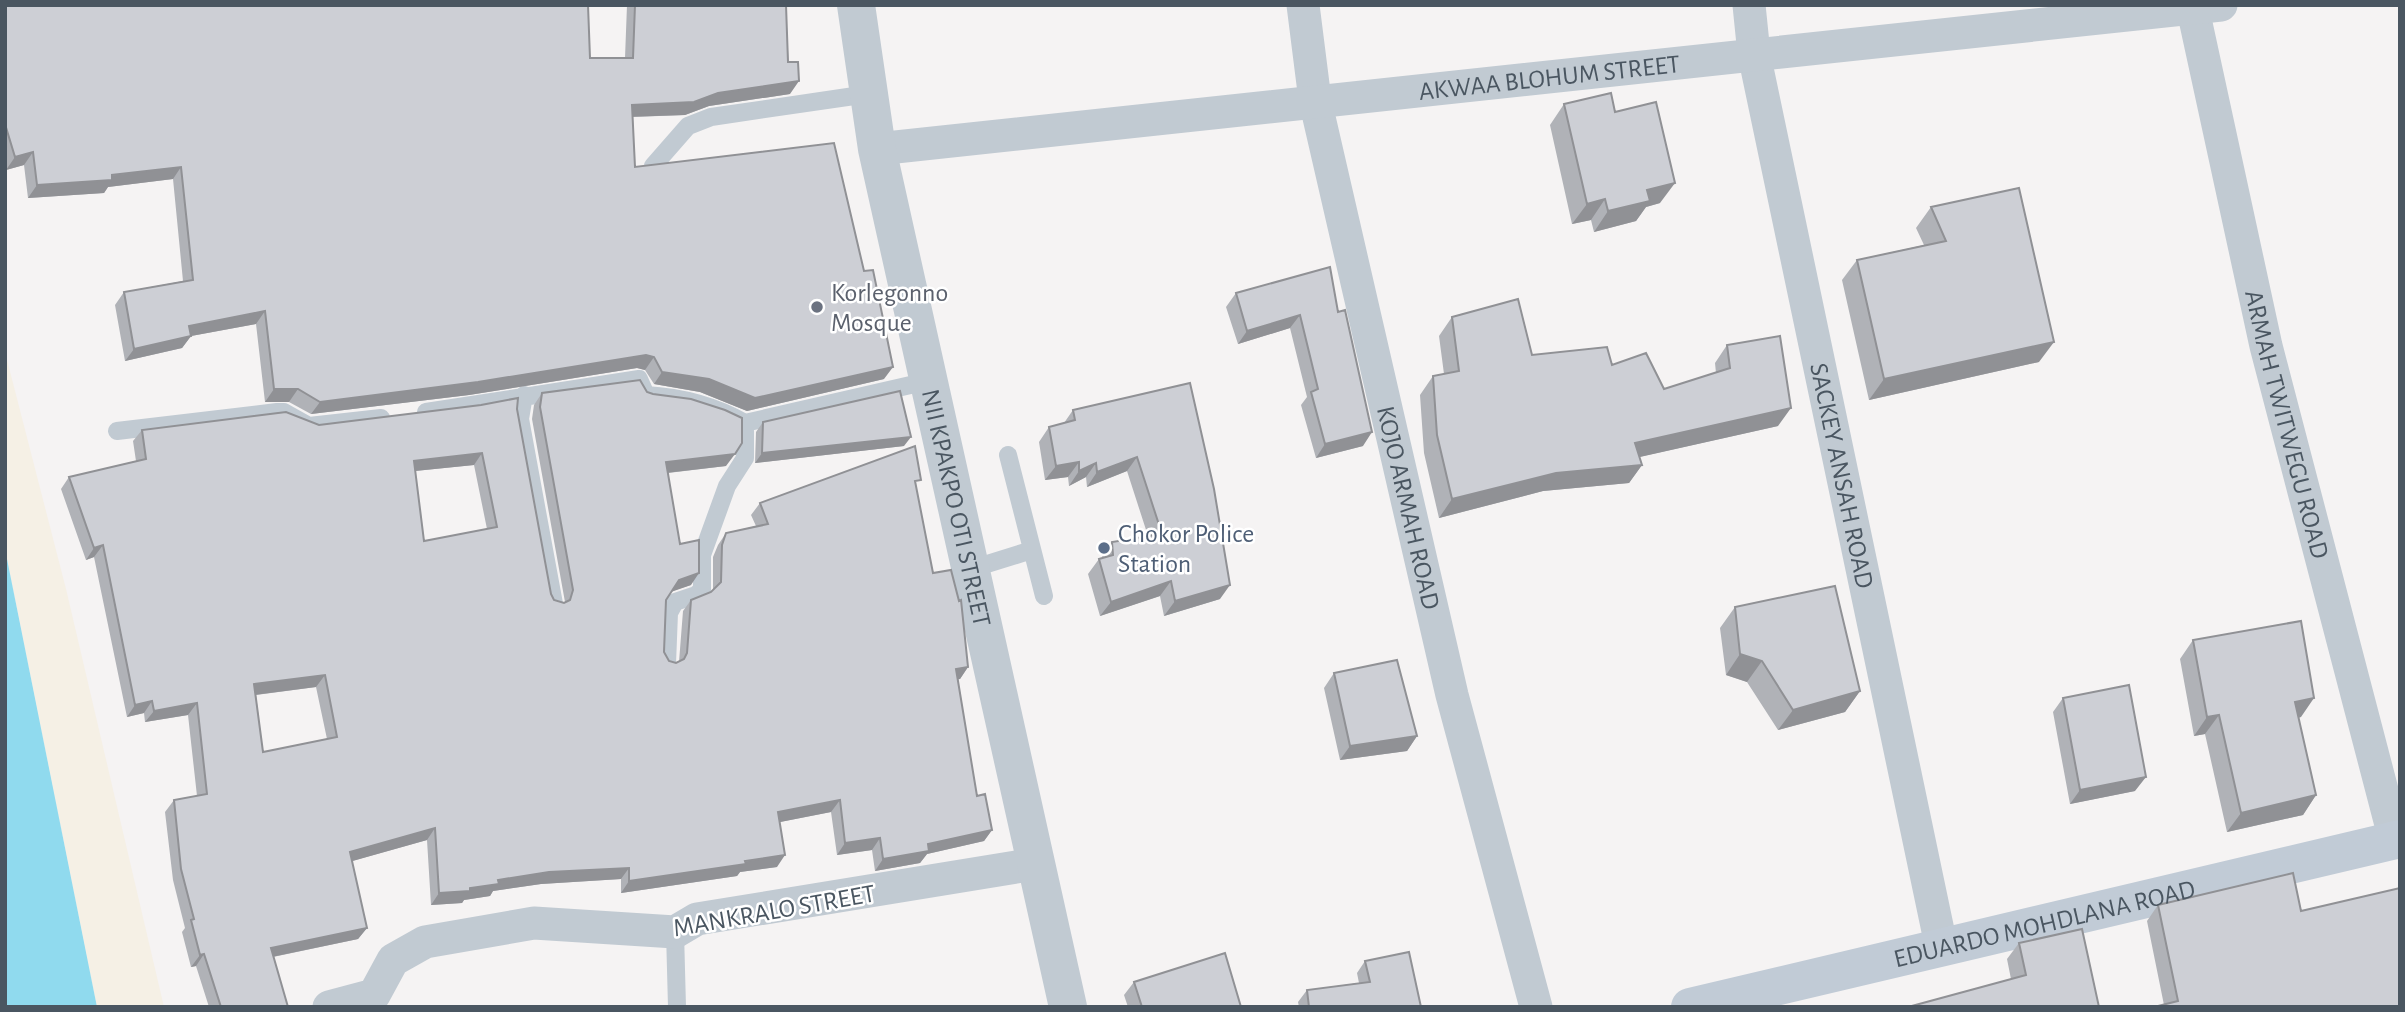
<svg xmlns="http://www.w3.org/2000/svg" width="2405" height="1012" font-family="'Alegreya Sans',sans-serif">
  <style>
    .sand { fill: #f5f0e5 }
    .water { fill: #90daee }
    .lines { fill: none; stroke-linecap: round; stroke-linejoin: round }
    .service { stroke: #c1cad2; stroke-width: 18 }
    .minor { stroke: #c1cad2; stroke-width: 33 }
    .tertiary { stroke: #c1cad2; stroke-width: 38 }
    .secondary { stroke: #c1cbd6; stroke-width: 38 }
    .wall { fill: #b0b2b7; fill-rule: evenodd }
    .shaded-wall { fill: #909195 }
    .building { fill: #cdcfd5; stroke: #909195; stroke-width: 2; fill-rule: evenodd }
    .worship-dot { fill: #6b7280; stroke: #fff; stroke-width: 2.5 }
    .service-dot { fill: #5c6f8a; stroke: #fff; stroke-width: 2.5 }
    .labels { text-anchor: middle; stroke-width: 5; stroke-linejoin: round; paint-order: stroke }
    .street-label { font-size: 26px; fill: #4a5661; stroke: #fff }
    .worship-label { font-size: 26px; fill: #5b616d; stroke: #fff; text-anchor: start }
    .service-label { font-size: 26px; fill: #4e5e75; stroke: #fff; text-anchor: start }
  </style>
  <rect width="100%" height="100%" fill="#f5f3f3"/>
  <path class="sand" d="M5 352 66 589 164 1007H97L5 549Z"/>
  <path class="water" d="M5 549 97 1007H5Z"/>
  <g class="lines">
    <path class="service" d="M653 166 688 126 711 117 868 94
      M524 395 520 419 554 604
      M426 412 639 379 646 395C682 397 713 405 745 423L928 381
      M117 431 277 412H284L309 426 381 418
      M1008 455 1044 596
      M971 569 1032 550
      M667 664 669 613 675 602 696 595 702 590V555L727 486 745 458V423
      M675 932 677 1007"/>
    <g class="minor">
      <path id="s1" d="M1303 5 1315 100 1452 695 1536 1007"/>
      <path id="s2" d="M1749 5 1754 54 1941 945"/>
      <path id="s3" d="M2192 5 2266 346 2395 840"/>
      <path id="s4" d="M877 149 2221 5"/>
      <path d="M329 1007 374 995 393 960 425 942 534 923 675 932 697 919 1035 864"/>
    </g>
    <path class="tertiary" id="s5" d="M856 5 877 149 1068 1007"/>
    <path class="secondary" id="s6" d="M1690 1007 2400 839"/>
  </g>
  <path class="wall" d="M5 5 590 58H625L627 5H786L790 94 709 106 685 115 633 117 635 167 884 379 747 411 700 392 654 384 645 370 637 368 469 395 311 414 289 402H265L256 324 191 336 182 348 125 361 115 305 124 292 183 281 173 179 108 187 104 193 28 198 24 165 6 170 5 166Z
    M1564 104 1615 112 1660 203 1646 207 1636 221 1594 232 1591 220 1572 224 1550 125Z
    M1931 207 2039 362 1869 400 1842 280 1857 260 1924 245 1916 228Z
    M1330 267 1363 446 1316 458 1301 405 1307 397 1290 328 1238 344 1226 307 1236 293Z
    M1452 317 1532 355 1612 365 1664 389 1716 373 1715 363 1727 345 1778 426 1639 457 1642 465 1629 483 1543 491 1439 518 1424 453 1420 395 1433 376 1444 374 1439 336Z
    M1190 383 1220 599 1164 616 1160 596 1100 616 1088 574 1099 559 1102 558V557L1112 542 1148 536 1127 471 1087 487 1086 477 1069 486 1068 477 1045 480 1039 442 1049 427 1064 423 1073 410Z
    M647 392 726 466 668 473 680 544 691 585 672 591 666 600 664 652 669 661 676 663 679 662 683 611 691 600 713 591V557L718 545 726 533 756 526 751 515 760 503 916 486 933 573 968 667 960 679H958L977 796 992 830 984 841 927 854 920 863 875 871 872 850 837 855 831 812 780 822 777 867 740 872 737 876 621 893V879L541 884 493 891 490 896 464 900 462 903 431 905 427 840 352 861 367 928 358 939 273 957 288 1007H209L196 966 191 967 182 932 185 928 173 880 165 812 174 800 197 796 188 715 145 722 144 713 127 717 94 557 86 560 61 489 69 477 136 461 133 441 142 430 319 425 517 409 551 594 554 600 564 603 565 602 532 419 534 405 542 393ZM474 465 487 529 424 541 415 471ZM316 687 327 739 263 752 256 695Z
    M763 422 904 446 755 463 756 432Z
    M1735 607 1860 691 1845 712 1778 730 1747 682 1726 675 1720 628Z
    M2193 640 2301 717 2298 718 2316 795 2303 815 2227 832 2205 734 2194 736 2180 659Z
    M1334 673 1417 736 1407 751 1340 760 1324 688Z
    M2063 698 2135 791 2070 804 2053 712Z
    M2158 905 2301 911 2400 1007 2164 1005 2147 921Z
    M2019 943 2099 1007 2011 979 2007 959Z
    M1365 961 1421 1007H1299L1298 1002 1307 990 1359 983 1357 973Z
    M1134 982 1241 1007H1128L1124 995Z"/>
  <path class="shaded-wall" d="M799 81 790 94 709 106 685 115 624 117 632 105Z
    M33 152 24 165 6 170 15 157Z
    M181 167 173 179 108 187 104 193 28 198 37 185Z
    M1675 183 1660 203 1646 207 1636 221 1594 232 1608 211 1647 190Z
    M1605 199 1591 220 1572 224 1587 204Z
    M265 311 256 324 191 336 182 348 125 361 134 349 189 326Z
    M1300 315 1290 328 1238 344 1247 331Z
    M2054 342 2039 362 1869 400 1884 379Z
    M646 355 654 357 645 370 637 368 469 395 311 414 320 402Z
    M893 367 884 379 747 411 700 392 654 384 662 372Z
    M274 389H298L289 402H265Z
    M1791 408 1778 426 1622 461 1635 443Z
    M1372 432 1363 446 1316 458 1325 444Z
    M911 437 904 446 755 463 762 453Z
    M482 453 474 465 405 472 414 461Z
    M735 454 726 466 657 474 666 462Z
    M1137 457 1127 471 1087 487 1097 472Z
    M1079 462 1068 477 1045 480 1056 466Z
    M1096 463 1086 477 1069 486 1079 471Z
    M1642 465 1629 483 1543 491 1439 518 1452 499 1556 473Z
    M103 545 94 557 86 560 94 548Z
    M699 573 691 585 671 592 679 580Z
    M1171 581 1160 596 1100 616 1111 602Z
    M1230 585 1220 599 1164 616 1175 601Z
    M1740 654 1762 661 1747 682 1726 675Z
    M968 667 960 679 948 681 956 669Z
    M325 675 316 687 246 696 254 684Z
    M1860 691 1845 712 1778 730 1793 710Z
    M2314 698 2301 717 2281 721 2295 702Z
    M152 701 144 713 127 717 135 705Z
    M197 703 188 715 145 722 154 711Z
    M2219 715 2205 734 2194 736 2207 717Z
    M1417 736 1407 751 1340 760 1350 746Z
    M2146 777 2135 791 2070 804 2080 790Z
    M2316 795 2303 815 2227 832 2241 813Z
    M840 800 831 812 770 824 778 812Z
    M435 828 427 840 342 864 350 852Z
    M992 830 984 841 927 854 920 863 875 871 883 859 928 844Z
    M880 838 872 850 837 855 845 843Z
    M785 855 777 867 740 872 737 876 621 893 629 881Z
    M629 868 621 879 541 884 493 891 490 896 464 900 462 903 431 905 439 893 470 888 498 880 549 872Z
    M367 928 358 939 262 959 271 948Z
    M204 954 196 966 191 967 200 955Z"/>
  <path class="building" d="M5 5H588L590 58H633L635 5H786L788 62H798L799 81 718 93 694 102 632 105 635 167 834 143 864 271 873 270 893 367 755 398 709 379 662 372 654 357 646 355 478 382 320 402 298 389H274L265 311 189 326 191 336 134 349 124 292 193 280 181 167 112 175V180L37 185 33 152 15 157 5 124Z
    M1611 93 1615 112 1656 102 1675 183 1647 190 1650 201 1608 211 1605 199 1587 204 1564 104Z
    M2019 188 2054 342 1884 379 1857 260 1946 241 1931 207Z
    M1330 267 1338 312 1345 310 1372 432 1325 444 1311 392 1318 389 1300 315 1247 331 1236 293Z
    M1518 299 1532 355 1607 347 1612 365 1646 353 1664 389 1730 368 1727 345 1780 336 1791 408 1635 443 1642 465 1556 473 1452 499 1437 435 1433 376 1459 371 1452 317Z
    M640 380 647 392 653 394 691 399 725 410 742 418V443L735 454 666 462 680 544 699 540V573L679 580 666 600 664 652 669 661 676 663 684 659 687 653 691 600 711 592 721 582 722 545 726 533 768 524 760 503 915 446 921 480 915 481 933 573 951 570 959 601 961 600 968 667 956 669 977 796 985 794 992 830 928 844 929 851 883 859 880 838 845 843 840 800 778 812 785 855 745 861 746 864 629 881V868L549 872 498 880 499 884 470 888V891L439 893 435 828 350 852 367 928 271 948 288 1007H221L204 954 200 955 191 920 194 919 181 869 174 800 207 794 197 703 154 711 152 701 135 705 103 545 94 548 69 477 146 459 142 430 286 412 319 425 481 405 518 398 517 409 551 594 554 600 564 603 570 600 573 590 540 407 542 393ZM482 453 497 527 424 541 414 461ZM325 675 337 737 263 752 254 684Z
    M1190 383 1214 489 1230 585 1175 601 1171 581 1111 602 1099 559 1113 555 1112 542 1162 534 1137 457 1097 472 1096 463 1079 471V462L1056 466 1049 427 1075 420 1073 410Z
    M900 391 911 437 762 453 763 422Z
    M1835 586 1860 691 1793 710 1762 661 1740 654 1735 607Z
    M2301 621 2314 698 2295 702 2316 795 2241 813 2219 715 2207 717 2193 640Z
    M1397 660 1417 736 1350 746 1334 673Z
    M2129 685 2146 777 2080 790 2063 698Z
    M2293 873 2301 911 2400 888V1007H2154L2178 1001 2158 905Z
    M2082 929 2099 1007H1908L2026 975 2019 943Z
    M1409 952 1421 1007H1309L1307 990 1370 982 1365 961Z
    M1225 953 1241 1007H1142L1134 982Z"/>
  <circle class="worship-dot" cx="817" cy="307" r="7"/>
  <circle class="service-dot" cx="1104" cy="548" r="7"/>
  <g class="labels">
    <g class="street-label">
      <text dy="9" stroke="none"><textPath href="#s4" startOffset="676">AKWAA BLOHUM STREET</textPath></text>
      <text dy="9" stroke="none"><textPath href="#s3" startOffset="430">ARMAH TWITWEGU ROAD</textPath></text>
      <text dy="9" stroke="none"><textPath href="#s2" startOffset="480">SACKEY ANSAH ROAD</textPath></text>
      <text dy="9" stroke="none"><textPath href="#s5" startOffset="513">NII KPAKPO OTI STREET</textPath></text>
      <text dy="9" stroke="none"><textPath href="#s1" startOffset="514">KOJO ARMAH ROAD</textPath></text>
      <text transform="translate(774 910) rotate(-10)" y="9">MANKRALO STREET</text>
      <text dy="9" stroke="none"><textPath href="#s6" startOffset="364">EDUARDO MOHDLANA ROAD</textPath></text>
    </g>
    <g class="worship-label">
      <text x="831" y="301">Korlegonno<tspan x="831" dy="30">Mosque</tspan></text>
    </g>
    <g class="service-label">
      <text x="1118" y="542">Chokor Police<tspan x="1118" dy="30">Station</tspan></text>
    </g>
  </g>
  <rect width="2405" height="1012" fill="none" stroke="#4a5661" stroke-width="14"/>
</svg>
